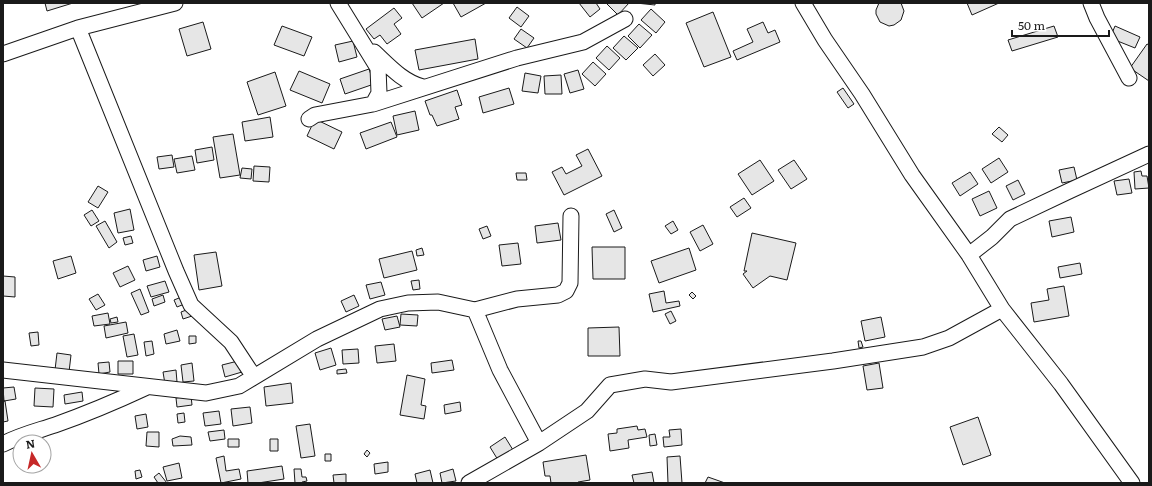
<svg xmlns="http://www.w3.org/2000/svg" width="1152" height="486" font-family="Literata,serif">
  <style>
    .building { fill: #e6e6e6; stroke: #1a1a1a }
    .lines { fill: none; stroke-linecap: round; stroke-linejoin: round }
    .minor-casing { stroke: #1a1a1a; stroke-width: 17 }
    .minor { stroke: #fff; stroke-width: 15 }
  </style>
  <rect width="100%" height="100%" fill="#fff"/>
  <path class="building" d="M45 3H73L47 11Z
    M412 3H444L422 18Z
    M453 3H486L461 17Z
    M579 3H596L600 9 590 17Z
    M606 3H629L618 15Z
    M636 3H655V5Z
    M879 3H901L904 11 901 20 894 25 889 26 880 22 876 14V10Z
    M967 3H999L972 15Z
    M517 7 529 16 521 27 509 18Z
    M394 8 402 18 394 24 401 34 387 44 380 35 374 39 366 29Z
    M651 9 665 22 656 33 641 20Z
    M713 12 731 57 704 67 686 23Z
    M203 22 211 49 187 56 179 29Z
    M763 22 768 33 775 30 780 42 737 60 733 51 753 42 747 29Z
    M639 24 652 35 640 48 628 36Z
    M282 26 312 37 304 56 274 45Z
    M1054 26 1058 37 1012 51 1008 40Z
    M1115 26 1140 37 1135 48 1110 38Z
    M521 29 534 38 527 48 514 39Z
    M624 36 638 48 626 60 613 48Z
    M475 39 478 59 419 70 415 50Z
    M353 41 357 57 339 62 335 45Z
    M1147 44 1149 45V81L1130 68Z
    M607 46 620 58 609 70 596 58Z
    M655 54 665 65 653 76 643 65Z
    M593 62 606 74 595 86 582 74Z
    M369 69 374 84 345 94 340 79Z
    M578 70 584 89 570 93 564 74Z
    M299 71 330 84 322 103 290 90Z
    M275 72 286 106 258 115 247 82Z
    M525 73 541 76 538 93 522 91Z
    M561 75 562 94H545L544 76Z
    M509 88 514 104 483 113 479 97Z
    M843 88 854 104 848 108 837 92Z
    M457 90 462 105 455 107 459 119 437 126 432 115H430L425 101Z
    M415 111 419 130 397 135 393 116Z
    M270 117 273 137 245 141 242 122Z
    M315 119 342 132 334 149 307 136Z
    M391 122 397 137 366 149 360 133Z
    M999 127 1008 135 1002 142 992 134Z
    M233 134 240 175 220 178 213 137Z
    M212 147 214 160 197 163 195 150Z
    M588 149 602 176 564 195 552 172 562 167 566 174 582 166 576 155Z
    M172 155 174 167 159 169 157 157Z
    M192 156 195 170 177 173 174 159Z
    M999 158 1008 172 991 183 982 169Z
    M760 160 774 181 752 195 738 174Z
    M794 160 807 179 791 189 778 170Z
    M254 166 270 167 269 182 253 181Z
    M1074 167 1077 180 1062 183 1059 170Z
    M242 168 252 169 251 179 240 178Z
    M1141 171 1142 176H1147L1149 188 1135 189 1134 172Z
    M970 172 978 184 960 196 952 183Z
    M516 173H526L527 180H517Z
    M1129 179 1132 193 1117 195 1114 181Z
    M1018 180 1025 194 1013 200 1006 186Z
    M98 186 108 192 98 208 88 202Z
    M989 191 997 208 980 216 972 199Z
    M744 198 751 208 737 217 730 207Z
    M130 209 134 230 118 233 114 213Z
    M92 210 99 221 91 226 84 215Z
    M614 210 622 228 614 232 606 214Z
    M1071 217 1074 232 1052 237 1049 221Z
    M105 221 117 242 109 248 96 226Z
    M673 221 678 230 671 234 665 226Z
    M558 223 561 240 537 243 535 226Z
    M703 225 713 244 700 251 690 232Z
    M487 226 491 236 483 239 479 229Z
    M752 233 796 243 787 280 770 276 753 288 743 274 747 271H744Z
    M131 236 133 243 125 245 123 238Z
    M518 243 521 264 502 266 499 245Z
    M592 247H625V279H593Z
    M422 248 424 255 417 256 416 250Z
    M689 248 696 270 659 283 651 261Z
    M412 251 417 270 384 278 379 259Z
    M216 252 222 286 199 290 194 255Z
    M71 256 76 273 58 279 53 261Z
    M157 256 160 267 146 271 143 260Z
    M1080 263 1082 274 1060 278 1058 267Z
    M128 266 135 280 120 287 113 273Z
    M3 276 15 277V297L3 296Z
    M419 280 420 289 413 290 411 281Z
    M165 281 169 292 151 297 147 286Z
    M381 282 385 295 370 299 366 285Z
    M1064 286 1069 316 1034 322 1031 303 1049 300 1047 289Z
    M140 289 149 312 141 315 131 293Z
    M664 291 666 303 679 301 680 306 653 312 649 294Z
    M692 292 696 296 693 299 689 295Z
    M98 294 105 305 96 310 89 299Z
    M163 295 165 302 154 306 152 299Z
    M354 295 359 306 346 312 341 301Z
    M184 296 187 303 177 307 174 300Z
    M189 309 192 316 183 319 181 312Z
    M671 311 676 321 670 324 665 314Z
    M108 313 110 324 94 326 92 316Z
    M401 314 418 315 417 326 400 325Z
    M397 316 400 327 385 330 382 319Z
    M117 317 118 322 111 323 110 319Z
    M881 317 885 337 865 341 861 321Z
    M126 322 128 333 106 338 104 326Z
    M619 327 620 356H588V328Z
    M177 330 180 341 166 344 164 334Z
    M38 332 39 345 31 346 29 333Z
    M134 334 138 355 127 357 123 336Z
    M189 336H196V343L189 344Z
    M152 341 154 354 146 356 144 342Z
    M858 341H861L863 347 859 348Z
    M394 344 396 361 377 363 375 346Z
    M331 348 336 365 320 370 315 353Z
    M358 349 359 363 343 364 342 350Z
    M57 353 71 355 69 372 55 370Z
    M452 360 454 370 432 373 431 363Z
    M118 361H133V374H118Z
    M238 361 242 372 225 377 222 365Z
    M109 362 110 372 99 374 98 363Z
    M192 363 194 381 183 382 181 365Z
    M879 363 883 388 867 390 863 366Z
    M346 369 347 373 337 374V370Z
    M176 370 177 382 165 384 163 372Z
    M407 375 425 379 421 405 426 406 424 419 400 415Z
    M291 383 293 403 266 406 264 387Z
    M14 387 16 399 4 401 3 388Z
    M35 388 54 389 53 407 34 406Z
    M82 392 83 401 65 404 64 395Z
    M191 396 192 405 177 407 176 398Z
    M3 401H5L8 421 3 422Z
    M460 402 461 411 445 414 444 405Z
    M250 407 252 423 233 426 231 409Z
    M219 411 221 424 205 426 203 413Z
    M184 413 185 422 178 423 177 414Z
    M146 414 148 427 137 429 135 416Z
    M978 417 991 455 963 465 950 427Z
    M310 424 315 456 301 458 296 426Z
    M637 426 638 430 645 429 647 437 628 440 629 448 610 451 608 434 617 433V429Z
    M681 429 682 445 664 447 663 437H670L669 430Z
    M224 430 225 439 210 441 208 432Z
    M147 432H159V447L146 446Z
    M655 434 657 445 650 446 649 435Z
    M180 436 191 437 192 445 173 446 172 439Z
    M29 437 31 442H20V451L15 452 12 441Z
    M505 437 513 450 498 460 490 447Z
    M228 439H239V447H228Z
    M270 439H278V451H270Z
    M367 450 370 453 367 457 364 454Z
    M325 454H331V461H325Z
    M586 455 590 480 578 482 579 483H551L550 476H545L543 462Z
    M224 456 226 471 239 469 241 479 221 483 216 458Z
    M680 456 682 483H668L667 457Z
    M388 462V472L375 474 374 464Z
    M179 463 182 478 167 481 163 467Z
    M282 466 284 479 258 483H248L247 471Z
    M294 469H301L302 477H306L307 481 302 482V483H295Z
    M453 469 456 481 442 483 440 473Z
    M140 470 142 477 136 479 135 471Z
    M430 470 433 483H417L415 474Z
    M652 472 654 483H634L632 475Z
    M159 473 167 483H158L154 477Z
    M346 474V483H334L333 475Z
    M708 477 725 483H705Z"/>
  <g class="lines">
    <defs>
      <path id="minor" d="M803 3 825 40 862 94 912 175 969 255 1002 309 1061 384 1132 483
        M1091 3 1097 18 1129 78
        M78 28 176 271 191 305 231 342 254 377
        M374 52C389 66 403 82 423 87
        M3 54 78 28 175 3
        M373 104 517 58 583 42 625 19
        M309 119 315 115 373 104 379 93 378 68 338 3
        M969 255 992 237 1010 219 1069 191 1149 154
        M475 310 517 299 558 295 566 291 570 283 571 216
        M3 370 206 393 239 386 317 339 380 309 408 303 438 302 475 310 500 370 539 443
        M3 444C20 435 37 431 55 425 86 414 117 401 147 387
        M469 483 539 443 587 411 610 385 645 379 671 382 833 361 923 347 949 338 1002 309"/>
    </defs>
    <use href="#minor" class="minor-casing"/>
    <use href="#minor" class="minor"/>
  </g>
  <rect width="1152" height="486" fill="none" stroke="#1a1a1a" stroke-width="8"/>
  <g transform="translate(32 454) rotate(351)"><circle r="19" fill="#ffffff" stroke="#a3a3a3"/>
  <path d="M0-3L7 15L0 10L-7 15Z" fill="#c62828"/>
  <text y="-6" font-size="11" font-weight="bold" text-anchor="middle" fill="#1a1a1a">N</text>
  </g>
  <path d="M1012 30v6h97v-6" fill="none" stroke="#1a1a1a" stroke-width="2"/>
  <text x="1018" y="30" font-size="12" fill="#1a1a1a" stroke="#ffffff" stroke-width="3" paint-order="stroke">50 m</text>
</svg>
